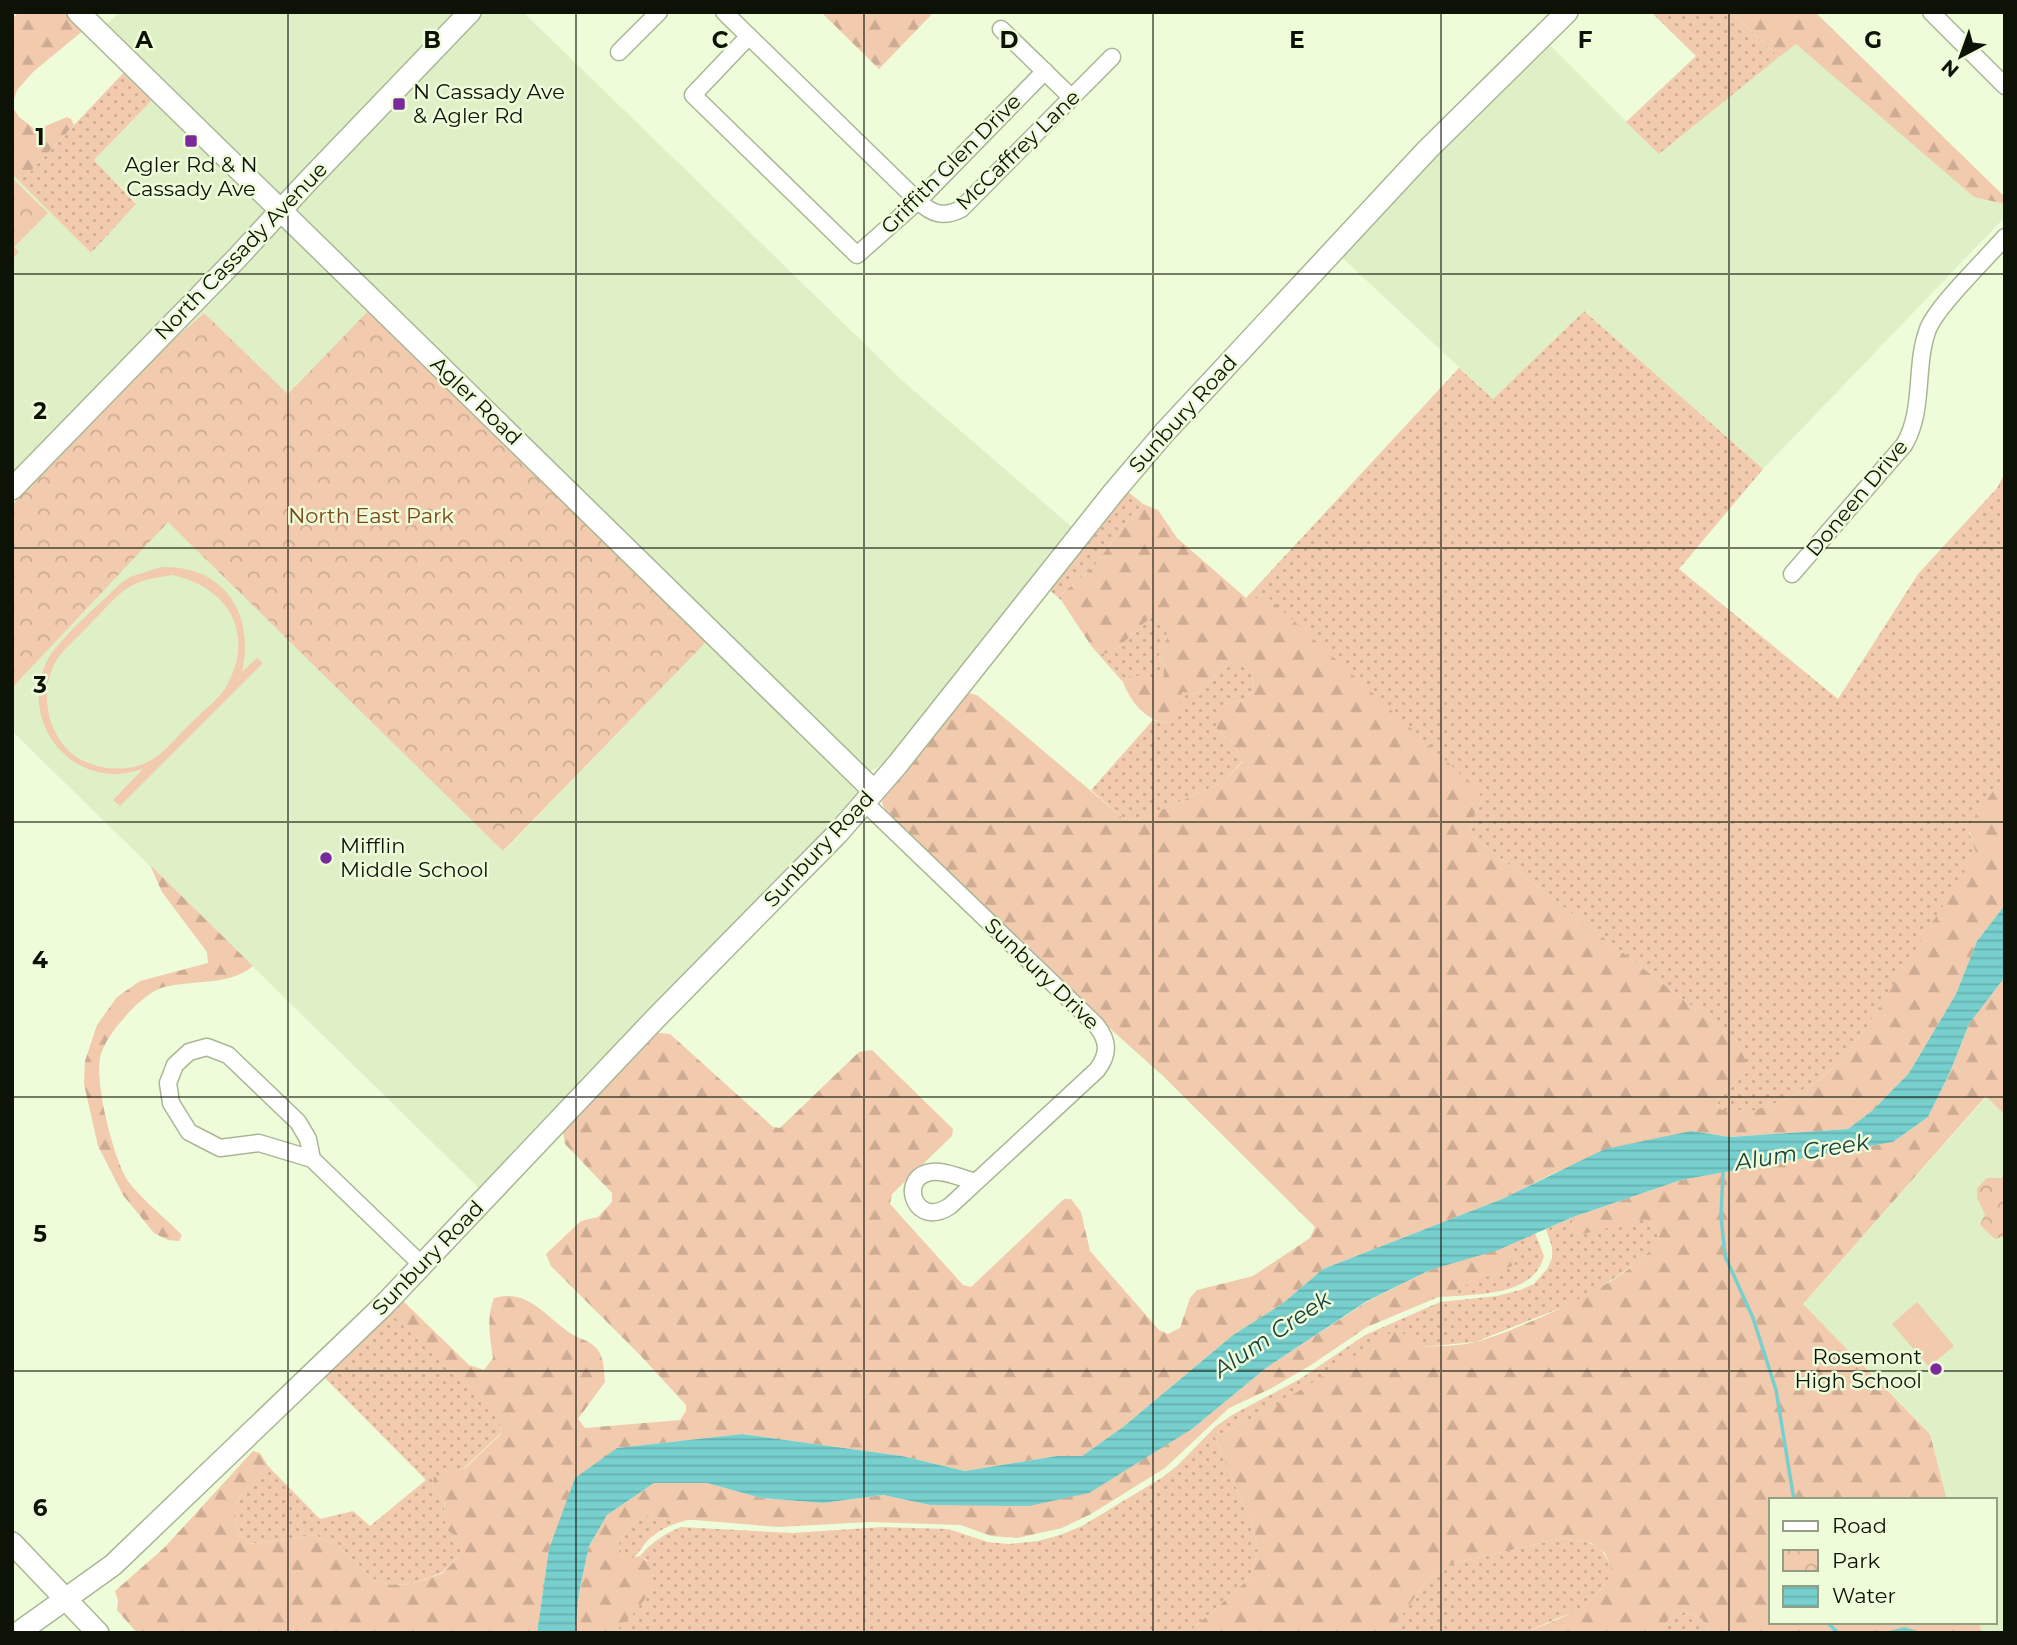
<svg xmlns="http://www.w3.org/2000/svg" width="2017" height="1645" font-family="Montserrat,sans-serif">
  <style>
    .built { fill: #dff0c7 }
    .grass { fill: url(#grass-dots) }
    .forest { fill: url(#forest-firs) }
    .park { fill: url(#park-crowns) }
    .garden { fill: #f2caad; fill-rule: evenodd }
    .water { fill: url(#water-rules) }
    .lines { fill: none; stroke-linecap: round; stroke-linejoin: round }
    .stream { stroke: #77cfce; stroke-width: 3.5 }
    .minor-casing { stroke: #a9b796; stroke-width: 19 }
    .major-casing { stroke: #a9b796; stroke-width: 24 }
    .minor { stroke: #fff; stroke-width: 16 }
    .major { stroke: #fff; stroke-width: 21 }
    .grid { fill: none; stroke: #0d1206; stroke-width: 2; stroke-opacity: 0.55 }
    .poi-dot { fill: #7a2a9b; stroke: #eefcda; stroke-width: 2.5 }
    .labels { text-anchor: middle; stroke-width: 5; stroke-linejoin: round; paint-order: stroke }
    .poi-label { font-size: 21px; fill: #0d1206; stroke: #eefcda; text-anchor: start }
    .street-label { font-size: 21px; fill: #0d1206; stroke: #eefcda }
    .park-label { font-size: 21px; fill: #7b461a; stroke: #eefcda }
    .water-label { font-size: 23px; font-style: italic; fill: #184141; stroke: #eefcda }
    .grid-label { font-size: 23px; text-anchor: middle; font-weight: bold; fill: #0d1206; stroke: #eefcda; stroke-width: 5; stroke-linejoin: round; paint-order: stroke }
  </style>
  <defs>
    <pattern id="grass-dots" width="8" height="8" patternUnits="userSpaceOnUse" patternTransform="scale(1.75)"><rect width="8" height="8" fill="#f2caad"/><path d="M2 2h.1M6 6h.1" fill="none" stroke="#ceac93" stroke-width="1.8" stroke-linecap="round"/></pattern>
    <pattern id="forest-firs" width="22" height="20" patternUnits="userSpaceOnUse" patternTransform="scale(1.75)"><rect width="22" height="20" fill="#f2caad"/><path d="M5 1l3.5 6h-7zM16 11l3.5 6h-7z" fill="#ceac93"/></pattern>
    <pattern id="park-crowns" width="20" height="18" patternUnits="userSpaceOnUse" patternTransform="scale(1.75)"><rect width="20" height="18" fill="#f2caad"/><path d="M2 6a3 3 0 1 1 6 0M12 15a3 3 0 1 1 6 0" fill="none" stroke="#ceac93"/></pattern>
    <pattern id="water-rules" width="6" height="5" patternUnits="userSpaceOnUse" patternTransform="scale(1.75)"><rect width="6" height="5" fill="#77cfce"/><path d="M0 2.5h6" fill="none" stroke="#66b1af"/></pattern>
  </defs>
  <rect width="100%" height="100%" fill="#eefcda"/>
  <path class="built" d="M120 12H523L905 383 1073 528 888 762 870 771 863 770 871 794 483 1192 12 731V688L168 521 504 851 717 630 379 300 288 394 204 313 172 341 161 323 12 477V174L91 253 136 203 94 160 155 97 93 37Z
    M1540 35 1659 154 1796 43 1974 196 2005 204V217L1763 469 1584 311 1493 399 1334 250Z
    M1987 1096 2005 1115V1633H1982L1979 1622H1994V1500H1947L1930 1433 1803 1304Z"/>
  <path class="grass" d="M1651 12H1731L1779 57 1659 154 1626 122 1696 56Z
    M127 69 155 97 94 160 136 204 91 253 18 180 28 174Z
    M1584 311 1763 469 1679 569 1838 699 1918 574 1997 488 2005 473V781L1997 786 1969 832 1977 853 1867 1027 1840 1062 1818 1081 1787 1099 1755 1110H1722L1717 1106 1719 1099 1746 1072 1737 1041 1472 836 1469 826 1482 799 1246 598 1459 368 1493 399Z
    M1127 491 1143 504 1131 516 1095 565 1061 595V600L1047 588Z
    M1151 618 1161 621 1169 637 1159 655 1164 666 1163 680 1128 677 1123 682 1092 647 1103 654C1121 651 1135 627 1151 618Z
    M1240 662 1252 675 1254 690 1245 700 1224 704 1217 730 1235 745 1242 761 1225 781 1137 821 1123 818 1091 790 1153 720 1166 723 1182 692 1196 694 1229 663Z
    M1573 1217 1571 1228 1579 1235 1642 1219 1654 1227 1660 1233 1657 1244 1637 1263 1581 1300 1475 1342 1422 1347 1269 1410 1215 1437 1254 1530 1258 1551 1250 1578 1188 1633H614L638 1608 647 1560 640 1556C652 1542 664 1534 681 1527L792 1533 883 1527 948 1529 988 1542 1009 1544 1038 1541 1060 1535 1082 1526 1163 1477 1177 1466 1215 1427 1232 1415 1300 1379 1365 1335 1440 1302 1497 1296 1520 1290 1534 1284 1547 1269 1552 1258V1247L1546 1229Z
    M1535 1233 1544 1256C1533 1300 1468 1293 1432 1298L1512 1266 1516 1261 1510 1244Z
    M393 1308 500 1418 501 1433 463 1469 434 1478 432 1486 444 1501 446 1529 462 1542 461 1554 443 1572 413 1584 392 1585 373 1579 339 1547 315 1535 249 1544C237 1534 230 1510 240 1496 247 1485 259 1476 268 1466L320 1519 353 1511 370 1526 426 1480 324 1377Z
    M646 1516 693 1519C676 1522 661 1528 648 1540 643 1545 639 1554 633 1558 629 1561 627 1559 622 1557L619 1542 632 1524Z
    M1563 1538C1592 1544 1601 1540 1612 1571L1607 1582 1585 1607 1523 1633H1388L1428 1580 1454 1563Z
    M1684 1612 1702 1619 1711 1633H1658L1669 1619Z"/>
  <path class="forest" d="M19 12H67L84 30 34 71 17 90 12 106V19Z
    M821 12H934L879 69Z
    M1731 12H1815L2005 197V204L1974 197 1796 44 1779 57Z
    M12 106 19 117 36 130 67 117 71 119 74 125 28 174 18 180 12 174Z
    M1143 504 1158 510 1177 538 1246 598H1269L1478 790 1482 799 1469 826 1472 836 1737 1041 1746 1061V1072L1719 1099 1717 1106 1722 1110H1755L1787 1099 1818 1081 1840 1062 1867 1027 1976 853 1968 826 1997 786 2005 781V905L1977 941 1956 994 1909 1073 1873 1110 1848 1129 1730 1137 1691 1131 1556 1172 1502 1199 1323 1269 1282 1304 1233 1335 1123 1427 1082 1456H1057L965 1471 902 1456 742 1434 617 1448 549 1549 537 1633H137L117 1610 118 1600 115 1591 164 1548 253 1451 260 1453 268 1466C259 1476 248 1485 240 1496 230 1510 237 1534 249 1544L315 1535 339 1547 373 1579 392 1585 413 1584 443 1573 461 1554 462 1542 446 1529 444 1501 432 1486 434 1477 464 1469 501 1434 500 1418 394 1317 393 1308 397 1303 403 1301 469 1365 484 1370 493 1358C490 1338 486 1318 494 1298 528 1288 545 1316 570 1333 577 1338 588 1340 594 1346 604 1354 604 1370 605 1382L578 1419 585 1428 680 1420 686 1411V1405L640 1355 551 1266 546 1254 581 1221 598 1217 612 1202V1193L565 1144 563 1132 658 1033 670 1034 773 1127 780 1128 859 1052 872 1050 953 1129 952 1136 892 1194 890 1204 963 1285 971 1287 1064 1199H1071L1081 1212 1090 1251 1159 1330 1168 1334 1180 1328 1190 1298 1197 1290 1253 1276 1310 1238 1315 1227 1163 1076 1115 1033 887 814 882 803 883 795 968 693 977 695 1123 818 1137 821 1225 781 1242 762 1235 745 1217 730 1216 714 1224 704 1245 700 1254 690 1252 675 1240 662 1229 663 1196 694 1182 692 1180 707 1166 723C1144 719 1131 702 1123 682L1128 677 1143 675 1163 680 1164 666 1159 655 1168 637 1161 621 1151 618C1135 628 1121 651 1103 654L1092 647 1061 600V595L1095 565 1131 516Z
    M150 865 253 966C229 987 190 979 161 988 141 995 107 1033 101 1054 93 1079 113 1155 126 1178 135 1193 168 1221 182 1235L179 1241 168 1240 154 1233 123 1195 98 1146 84 1084 85 1061 97 1025 117 997 140 981 208 963 207 952 162 892Z
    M2005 977V1115L1986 1096 1803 1304 1930 1434 1947 1500H1770V1622H1979L1982 1633H1711L1702 1619 1684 1612 1669 1619 1658 1633H1523C1559 1619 1595 1609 1612 1571L1605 1553 1591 1543 1563 1538 1454 1563 1428 1580 1388 1633H1188L1250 1578 1258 1551 1254 1530 1215 1437 1269 1410 1397 1329 1422 1347C1439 1346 1460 1346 1476 1342 1518 1330 1648 1275 1660 1234L1654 1227 1642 1220 1579 1235 1571 1228 1573 1217 1681 1180 1893 1142 1928 1117 1950 1072 1969 1024Z
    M1510 1244 1516 1261 1512 1266 1367 1327 1311 1365 1270 1389 1229 1408 1165 1468 1091 1514 1062 1528 1017 1538 991 1536 961 1525 870 1522 778 1527 646 1516 632 1524 619 1542 622 1557 628 1559 640 1556C674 1578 632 1615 614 1633H575L579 1592 589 1546 607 1515 654 1483H707L761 1498 823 1503 883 1495 930 1505 1192 1429 1266 1368 1368 1301 1430 1270Z"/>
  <path class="park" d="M12 178 48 213 14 247 19 252 12 259Z
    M370 309 708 640 503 851 168 522 12 688V505L172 341 204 313 288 394Z
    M2005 1175V1236L1995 1239 1980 1225 1985 1214 1977 1198V1188L1987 1178H2001Z"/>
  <path class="garden" d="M161 567C225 565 255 614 242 672L257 658 263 663 120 806 113 800 143 769C133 771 123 775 112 774 56 771 22 711 47 661 59 638 102 602 121 583L130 577ZM173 575C229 588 256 634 226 687 218 700 203 711 193 721 181 732 171 745 159 755 134 775 93 772 70 752 44 729 39 683 60 655 70 643 83 632 93 621 107 607 119 591 137 583 149 578 161 577 173 575Z
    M1917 1302 1954 1346 1929 1367 1892 1324Z"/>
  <path class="water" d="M2005 905V977L1969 1024 1950 1072 1928 1117 1893 1142 1681 1180 1573 1217 1498 1250 1430 1270 1367 1301 1266 1368 1192 1429 1089 1493 1029 1506 930 1505 883 1495 823 1503 761 1498 707 1483H654L607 1515 589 1546 579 1592 575 1633H537L549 1549 575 1478 617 1448 742 1434 902 1456 965 1471 1057 1456H1082L1123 1427 1233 1335 1282 1304 1323 1269 1502 1199 1605 1149 1691 1131 1730 1137 1848 1129 1873 1110 1909 1073 1956 994 1977 941Z"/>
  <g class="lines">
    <path class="stream" d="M1723 1173 1721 1216 1725 1256 1753 1318 1776 1390 1794 1500
      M1827 1622 1838 1633
      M1889 1633 1904 1629 1917 1633"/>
    <defs>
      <path id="minor" d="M724 12 918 201C932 214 943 218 961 209L1112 57
        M1931 12 2005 86
        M1001 29 1072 98
        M749 36 693 95 857 255 918 201 1045 71
        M619 52 659 12
        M1792 574 1904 445C1925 410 1914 366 1928 329 1937 306 1987 258 2005 237
        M864 802 1096 1025C1109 1041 1109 1054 1097 1070L950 1206C916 1229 899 1181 927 1173 941 1168 963 1179 976 1182
        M312 1159 308 1139 298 1122 228 1055 207 1047 189 1052 175 1065 168 1083 171 1103 189 1132 220 1148 259 1143 312 1159 422 1265"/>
      <path id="major" d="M78 12 874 791
        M12 489 237 258 306 183 470 12
        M12 1543 98 1633
        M18 1633 113 1565 383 1306 655 1019 838 833 897 765 1113 493 1164 433 1427 150 1567 12"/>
    </defs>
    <use href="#minor" class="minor-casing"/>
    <use href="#major" class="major-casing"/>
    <use href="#minor" class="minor"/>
    <use href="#major" class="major"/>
  </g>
  <path class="grid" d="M288 12V1633M576 12V1633M864 12V1633M1153 12V1633M1441 12V1633M1729 12V1633M12 274H2005M12 548H2005M12 822H2005M12 1097H2005M12 1371H2005"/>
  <g class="poi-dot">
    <rect x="392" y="97" width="14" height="14" rx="3.5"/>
    <rect x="184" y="134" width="14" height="14" rx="3.5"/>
    <circle cx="326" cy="858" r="7"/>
    <circle cx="1936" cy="1369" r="7"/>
  </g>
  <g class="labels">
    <g class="poi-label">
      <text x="413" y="99">N Cassady Ave<tspan x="413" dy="24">&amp; Agler Rd</tspan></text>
      <text x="191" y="172" text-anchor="middle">Agler Rd &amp; N<tspan x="191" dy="24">Cassady Ave</tspan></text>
      <text x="340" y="853">Mifflin<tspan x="340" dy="24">Middle School</tspan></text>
      <text x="1922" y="1364" text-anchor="end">Rosemont<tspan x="1922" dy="24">High School</tspan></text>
    </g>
    <g class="street-label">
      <text transform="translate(1018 150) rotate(-44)" y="7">McCaffrey Lane</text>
      <text transform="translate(951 164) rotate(-45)" y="7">Griffith Glen Drive</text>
      <text transform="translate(241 251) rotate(-46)" y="7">North Cassady Avenue</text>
      <text transform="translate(476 401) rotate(44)" y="7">Agler Road</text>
      <text transform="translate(1183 414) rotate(-48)" y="7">Sunbury Road</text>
      <text transform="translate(1857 498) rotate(-50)" y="7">Doneen Drive</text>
      <text transform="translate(819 849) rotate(-47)" y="7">Sunbury Road</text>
      <text transform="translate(1042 974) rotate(44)" y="7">Sunbury Drive</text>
      <text transform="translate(428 1258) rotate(-46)" y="7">Sunbury Road</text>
    </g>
    <g class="park-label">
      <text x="371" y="523">North East Park</text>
    </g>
    <g class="water-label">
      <text transform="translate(1802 1152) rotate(-9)" y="8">Alum Creek</text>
      <text transform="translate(1272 1334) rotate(-34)" y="8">Alum Creek</text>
    </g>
  </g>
  <g class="grid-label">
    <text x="144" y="48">A</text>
    <text x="432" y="48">B</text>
    <text x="720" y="48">C</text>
    <text x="1009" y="48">D</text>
    <text x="1297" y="48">E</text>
    <text x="1585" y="48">F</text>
    <text x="1873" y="48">G</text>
    <text x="40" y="145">1</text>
    <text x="40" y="419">2</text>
    <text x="40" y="693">3</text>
    <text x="40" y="968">4</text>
    <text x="40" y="1242">5</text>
    <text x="40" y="1516">6</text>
  </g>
  <rect width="2017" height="1645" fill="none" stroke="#0d1206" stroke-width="28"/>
  <rect x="1769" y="1498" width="228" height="126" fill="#eefcda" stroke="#949e85" stroke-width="2"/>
  <rect x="1783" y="1521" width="35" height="10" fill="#ffffff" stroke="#949e85" stroke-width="2"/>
  <text x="1832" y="1533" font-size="21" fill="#0d1206">Road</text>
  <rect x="1783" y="1550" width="35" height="21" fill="url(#park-crowns)" stroke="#949e85" stroke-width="2"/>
  <text x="1832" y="1568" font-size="21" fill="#0d1206">Park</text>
  <rect x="1783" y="1586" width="35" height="21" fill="url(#water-rules)" stroke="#949e85" stroke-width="2"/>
  <text x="1832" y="1603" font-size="21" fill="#0d1206">Water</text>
  <g transform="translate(1961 56) rotate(221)" stroke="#eefcda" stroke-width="5" paint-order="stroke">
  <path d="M0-5L12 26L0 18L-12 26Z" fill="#0d1206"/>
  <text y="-10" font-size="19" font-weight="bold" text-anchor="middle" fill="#0d1206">N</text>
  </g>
</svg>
